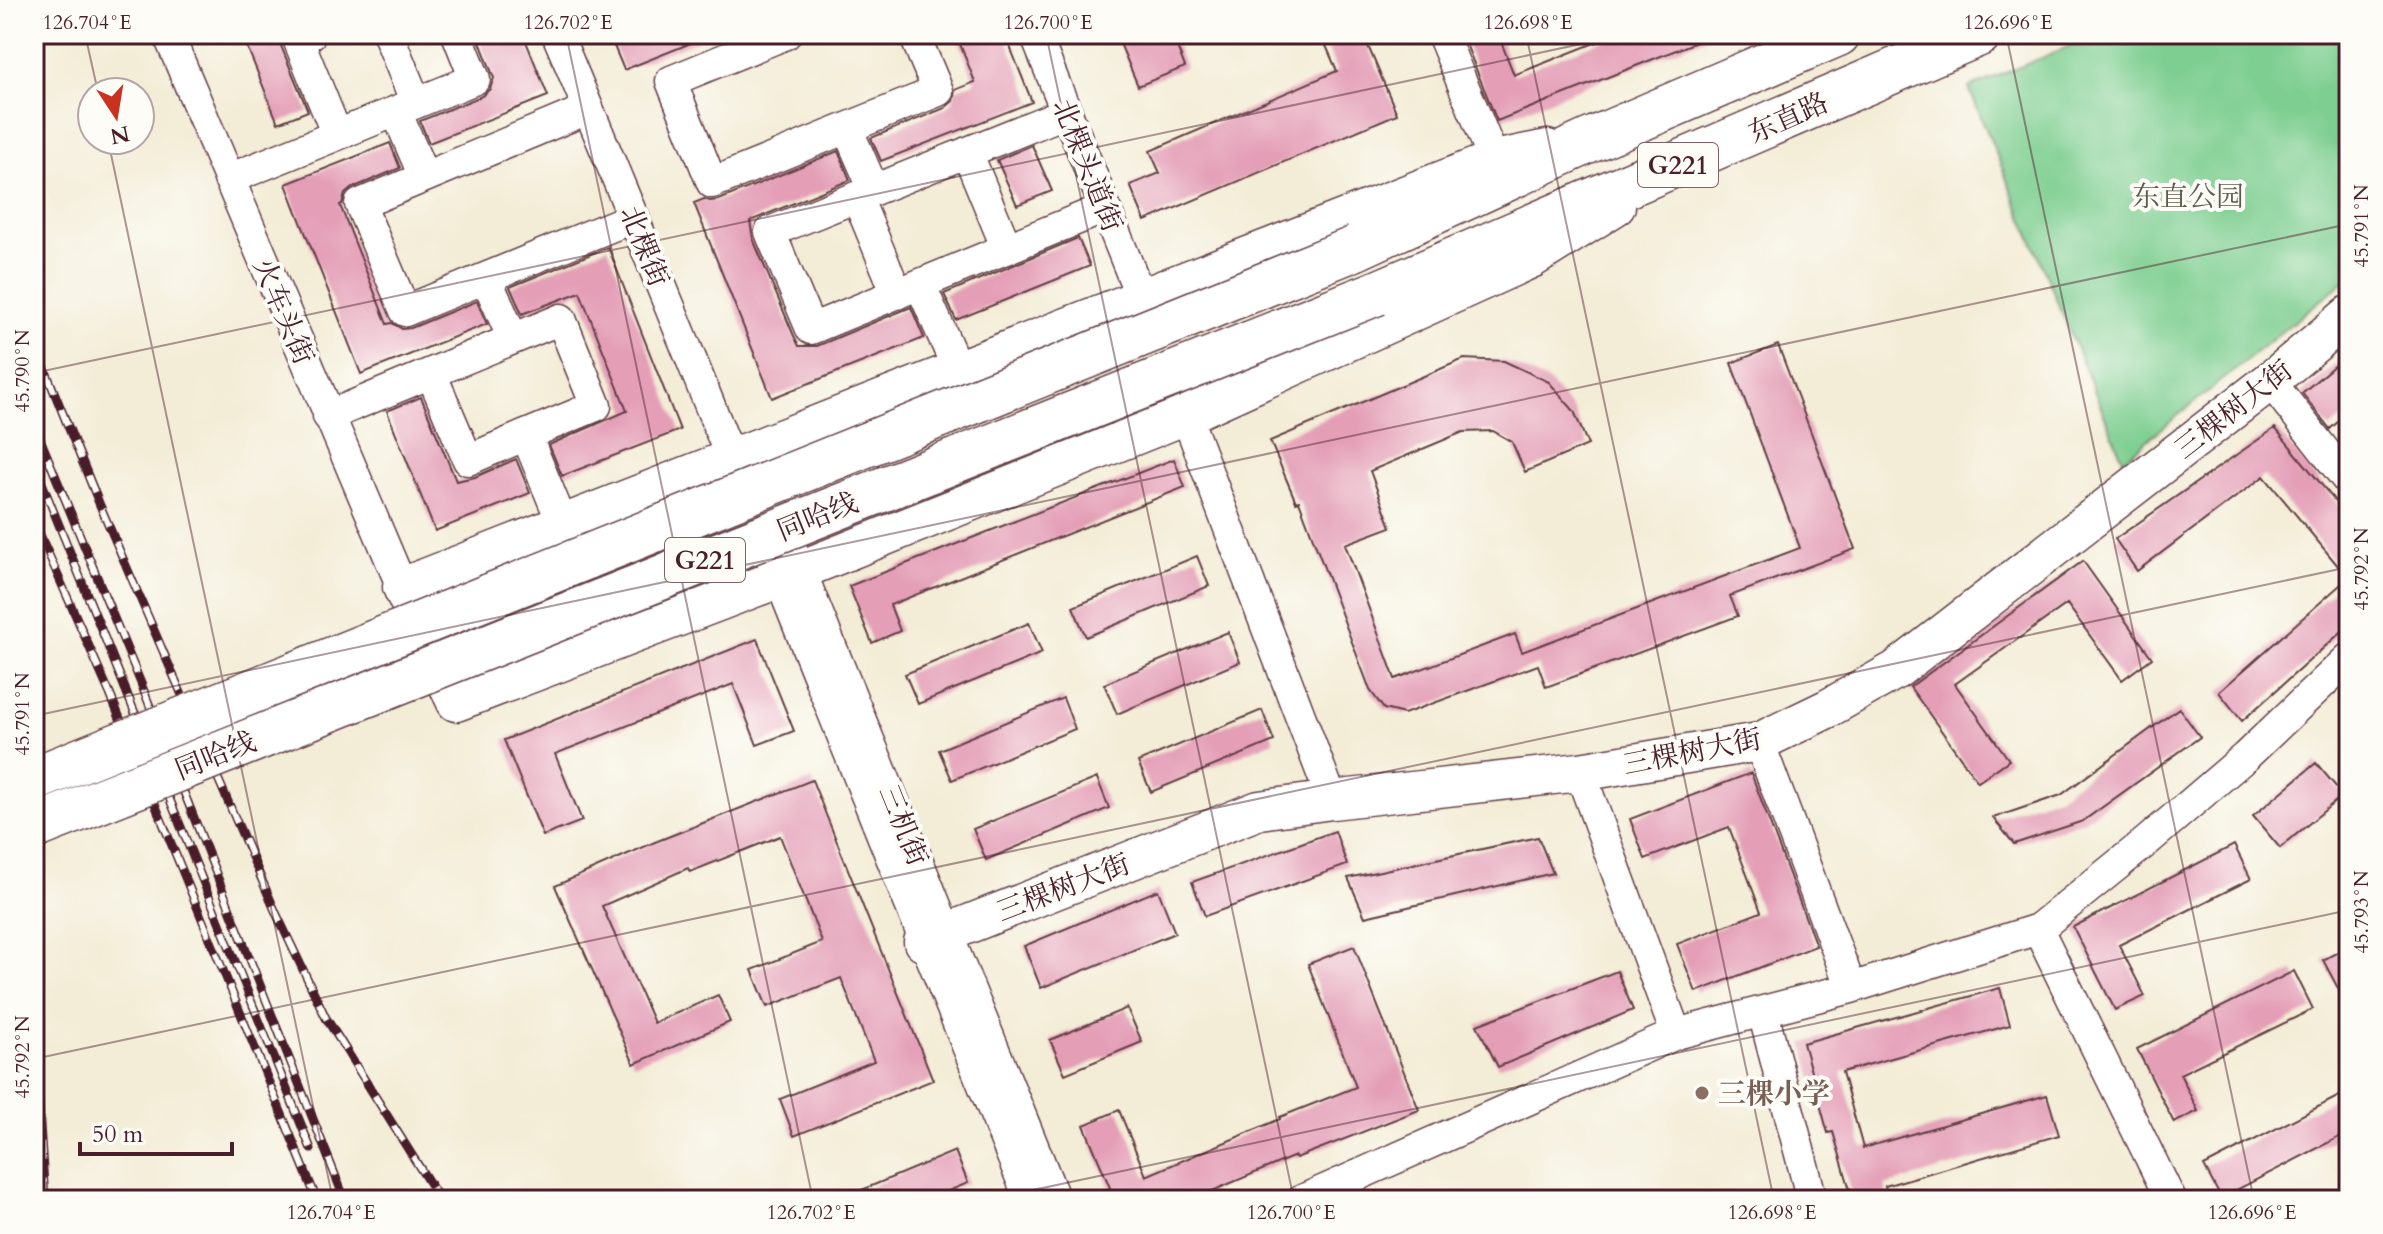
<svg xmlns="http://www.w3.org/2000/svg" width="2383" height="1234" font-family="Cardo,'Noto Serif SC',serif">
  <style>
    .green { fill: #7dce90; stroke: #64765e; stroke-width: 2 }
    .building { fill: #e49fb7 }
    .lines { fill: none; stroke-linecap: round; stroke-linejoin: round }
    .minor-casing { stroke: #633e45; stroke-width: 33 }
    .major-casing { stroke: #633e45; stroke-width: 41 }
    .highway-casing { stroke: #633e45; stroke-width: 47 }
    .minor { stroke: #fff; stroke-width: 30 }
    .major { stroke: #fff; stroke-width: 38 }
    .highway { stroke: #fff; stroke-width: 44 }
    .rail-casing { stroke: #4a1f2b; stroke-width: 9 }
    .rail { stroke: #fdfcf7; stroke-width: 6; stroke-dasharray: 18; stroke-linecap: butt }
    .highway-bridge-casing { stroke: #633e45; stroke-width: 47; stroke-linecap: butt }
    .highway-bridge { stroke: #fff; stroke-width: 44 }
    .ticks { fill: none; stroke: #4a1f2b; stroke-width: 2; stroke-opacity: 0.45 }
    .education-dot { fill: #8d6e63; stroke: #fdfcf7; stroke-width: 3 }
    .labels { text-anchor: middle; stroke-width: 8; stroke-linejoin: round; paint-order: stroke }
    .shield { fill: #fdfcf7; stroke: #806168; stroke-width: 2 }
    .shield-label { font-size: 26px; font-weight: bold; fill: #4a1f2b }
    .street-label { font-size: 28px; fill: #4a1f2b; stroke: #fdfcf7 }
    .park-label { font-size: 28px; fill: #5c5c4e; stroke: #fdfcf7 }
    .education-label { font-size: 28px; font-weight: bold; fill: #785e54; stroke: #fdfcf7; text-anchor: start }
    .neatline { fill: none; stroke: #4a1f2b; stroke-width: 3 }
    .ticks-label { font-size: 20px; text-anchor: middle; fill: #4a1f2b }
  </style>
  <rect width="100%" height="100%" fill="#fdfcf7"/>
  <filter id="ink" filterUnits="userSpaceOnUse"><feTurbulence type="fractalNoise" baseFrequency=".0125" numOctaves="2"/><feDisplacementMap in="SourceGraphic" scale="16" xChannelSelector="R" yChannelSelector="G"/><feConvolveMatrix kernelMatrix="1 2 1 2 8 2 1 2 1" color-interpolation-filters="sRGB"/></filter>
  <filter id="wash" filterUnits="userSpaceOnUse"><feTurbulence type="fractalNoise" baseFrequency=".006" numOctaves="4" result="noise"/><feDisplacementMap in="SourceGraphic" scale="32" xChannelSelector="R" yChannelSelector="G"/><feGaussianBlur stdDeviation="1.8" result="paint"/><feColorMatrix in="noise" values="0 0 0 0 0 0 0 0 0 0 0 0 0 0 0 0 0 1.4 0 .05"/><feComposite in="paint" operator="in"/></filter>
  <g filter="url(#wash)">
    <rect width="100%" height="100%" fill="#f3ecd6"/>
    <path class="green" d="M2099 34H2349V277L2123 460 1969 88Z"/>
    <g id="blocks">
      <path class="building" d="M242 34H281V46L308 111 278 123Z
        M477 34H523L548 96 429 143 420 121 482 96 490 89 494 78Z
        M609 34H711V35L624 70Z
        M956 34H1005L1032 102 881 161 871 138 945 108 953 101 955 90 975 82Z
        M1116 34H1172L1185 67 1138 86Z
        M1321 34H1363L1397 114 1145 221 1130 185 1160 173 1150 151 1337 71Z
        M1476 34H1498L1514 75 1617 34 1714 35 1497 121 1464 39Z
        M390 143 400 168 352 188 345 194 342 204 340 205 387 324 392 323 402 329 411 328 477 301 487 324 361 374 286 184Z
        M1032 145 1052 191 1017 205 997 160Z
        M838 151 850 180 750 221 753 239 794 336 799 346H817L911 307 924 338 772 398 694 203 704 199 710 201 719 200Z
        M1078 238 1090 266 956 320 944 294Z
        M608 247 680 430 562 476 549 445 627 411 580 292 522 314 510 287Z
        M1778 345 1855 549 1730 596 1738 616 1546 687 1538 665 1404 714 1384 709 1370 690 1299 501 1296 502 1270 441 1464 359 1504 361 1549 382 1574 411 1588 445 1525 472 1512 442 1493 431 1463 432 1370 471 1391 527 1345 544 1395 679 1515 634 1522 652 1800 548 1731 363Z
        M2349 353V412L2330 429 2302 393Z
        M421 397 456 481 475 477 516 459 530 493 435 531 387 411Z
        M2275 428 2349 518V625L2242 721 2219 692 2348 578 2264 476 2137 571 2115 539Z
        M1174 459 1185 487 890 605 900 631 872 643 849 586Z
        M1197 556 1209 586 1086 637 1073 607Z
        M2083 561 2152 658 2122 680 2067 604 1955 684 2009 760 1978 782 1910 687Z
        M1029 623 1042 653 918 704 905 674Z
        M1228 632 1240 662 1117 714 1104 684Z
        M757 639 794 731 757 745 733 684 555 754 582 821 543 836 504 740Z
        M1063 698 1075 729 952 780 939 750Z
        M2179 708 2200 737 2083 821 2014 844 1993 818 2061 795Z
        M1262 710 1274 741 1151 792 1138 762Z
        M2316 763 2343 795 2280 848 2253 816Z
        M1751 773 1816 946 1696 992 1677 944 1761 912 1729 827 1645 859 1630 819Z
        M1097 778 1109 808 986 860 973 829Z
        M812 780 933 1080 794 1136 780 1099 874 1061 841 978 767 1007 752 970 822 942 780 836 690 872 688 868 602 906 654 1023 718 995 730 1022 634 1064 555 886 655 842Z
        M1335 831 1347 865 1205 916 1192 882Z
        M1538 837 1553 873 1365 917 1348 878Z
        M2234 845 2251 879 2119 945 2145 996 2115 1010 2073 927Z
        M1158 890 1175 933 1041 988 1024 946Z
        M1354 946 1419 1110 1296 1158 1295 1156 1191 1200H1115L1084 1125 1119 1110 1146 1176 1280 1119V1117L1356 1087 1308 964Z
        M2349 946V1009L2323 960Z
        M1617 971 1633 1010 1498 1067 1477 1025Z
        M2294 971 2313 1009 2180 1074 2198 1111 2174 1123 2137 1049Z
        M2000 988 2010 1025 1842 1072 1863 1148 2047 1095 2059 1135 1885 1186 1889 1200H1853L1833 1132 1828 1133 1803 1043Z
        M1127 1008 1142 1042 1065 1074 1050 1040Z
        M2349 1091V1132L2221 1198 2204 1166Z
        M955 1151 968 1183 927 1200H838Z"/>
    </g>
  </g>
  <g filter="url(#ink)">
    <use href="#blocks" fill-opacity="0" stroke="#633e45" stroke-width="2"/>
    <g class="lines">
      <defs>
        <path id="minor" d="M168 34 402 587
          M311 34 298 39 337 135
          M388 34 416 103
          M557 34C720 421 870 812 1030 1200
          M786 34 671 81 712 183 938 91 914 34
          M1035 34 1141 297
          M1442 34 1494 160
          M588 109 360 204 405 311 634 217
          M396 111 424 177
          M1067 112 770 232 811 329 1105 208
          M847 128 874 190
          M967 152 1007 249
          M229 179 475 79 457 34
          M857 197 897 294
          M486 278 513 339
          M920 284 958 370
          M431 373 468 460 526 435
          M2270 381 2349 482
          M1186 415 1332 800
          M328 416 561 319 596 406 526 435 563 525
          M759 468 1055 1200
          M1759 742 1851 988
          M1580 772 1676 1034
          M2038 929 2171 1200
          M1763 1012 1812 1200
          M1302 1200 1676 1034 1851 988 2038 929 2147 841 2245 757 2349 658"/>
        <path id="major" d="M1547 149 1494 160 402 587 456 702 778 579 1186 415 1533 258 1616 206
          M923 942 1259 810 1332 800 1580 772 1759 742 1827 709 1896 670 2270 381 2349 315"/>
        <path id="highway" d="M1356 248 1589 141 1838 34
          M1377 293 1979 34"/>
      </defs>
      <use href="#minor" class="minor-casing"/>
      <use href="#major" class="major-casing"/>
      <use href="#highway" class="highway-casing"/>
      <use href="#minor" class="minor"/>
      <use href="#major" class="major"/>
      <use href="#highway" class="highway"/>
      <defs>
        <path id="rail" d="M34 342 99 503 277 915 326 1018 440 1200
          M34 424 140 681 345 1200
          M34 463 311 1149
          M34 521 110 694 317 1200
          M34 1035 45 1200"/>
      </defs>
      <use href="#rail" class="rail-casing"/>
      <use href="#rail" class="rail"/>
      <defs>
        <path id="highway-bridge" d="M34 779 1356 248
          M34 827 1377 293"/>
      </defs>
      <use href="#highway-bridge" class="highway-bridge-casing"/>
      <use href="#highway-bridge" class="highway-bridge"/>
    </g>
  </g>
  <path class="ticks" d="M85 34 98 92M566 34 813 1200M1046 34 1294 1200M1526 34 1774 1200M2006 34 2254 1200M108 140 333 1200M34 373 1628 34M34 716 2349 224M34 1059 2349 567M986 1200 2349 910"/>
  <circle class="education-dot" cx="1702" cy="1093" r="8"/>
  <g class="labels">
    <g class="shield">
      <rect x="1638" y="143" width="80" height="44" rx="6"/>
      <rect x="665" y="538" width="80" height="44" rx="6"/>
    </g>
    <g class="shield-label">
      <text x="1678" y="174">G221</text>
      <text x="705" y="569">G221</text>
    </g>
    <g class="street-label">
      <text transform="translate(1788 117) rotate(-24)" y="10">东直路</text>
      <text transform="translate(1088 165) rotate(68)" y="10">北棵头道街</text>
      <text transform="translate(645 246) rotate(68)" y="10">北棵街</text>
      <text transform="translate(284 311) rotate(67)" y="10">火车头街</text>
      <text transform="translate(2233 409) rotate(-38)" y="10">三棵树大街</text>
      <text transform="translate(817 516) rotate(-22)" y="10">同哈线</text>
      <text transform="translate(1692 751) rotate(-11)" y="10">三棵树大街</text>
      <text transform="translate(215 755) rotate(-22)" y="10">同哈线</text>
      <text transform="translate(904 825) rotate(68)" y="10">三机街</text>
      <text transform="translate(1063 887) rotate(-21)" y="10">三棵树大街</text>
    </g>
    <g class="park-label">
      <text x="2188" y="206">东直公园</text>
    </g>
    <g class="education-label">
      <text x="1718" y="1103">三棵小学</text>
    </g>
  </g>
  <rect width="2383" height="1234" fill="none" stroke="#fdfcf7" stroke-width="88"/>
  <g transform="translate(116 116) rotate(168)"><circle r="38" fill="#fdfcf7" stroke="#b5a4a5" stroke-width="2"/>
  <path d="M0-6L14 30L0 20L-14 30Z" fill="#c8321e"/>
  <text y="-12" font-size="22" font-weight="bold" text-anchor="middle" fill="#4a1f2b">N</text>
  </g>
  <path d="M80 1142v12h152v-12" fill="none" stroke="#4a1f2b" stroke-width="4"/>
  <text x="92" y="1142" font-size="24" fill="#4a1f2b" stroke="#fdfcf7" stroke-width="6" paint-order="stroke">50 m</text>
  <rect x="44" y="44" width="2295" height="1146" class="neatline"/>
  <g class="ticks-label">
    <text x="87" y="29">126.704°E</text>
    <text x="568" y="29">126.702°E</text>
    <text x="1048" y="29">126.700°E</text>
    <text x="1528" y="29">126.698°E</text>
    <text x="2008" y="29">126.696°E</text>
    <text transform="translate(2361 226) rotate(-90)" y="7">45.791°N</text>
    <text transform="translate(22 371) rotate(-90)" y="7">45.790°N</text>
    <text transform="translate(2361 569) rotate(-90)" y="7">45.792°N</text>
    <text transform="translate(22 714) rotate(-90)" y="7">45.791°N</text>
    <text transform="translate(2361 912) rotate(-90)" y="7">45.793°N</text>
    <text transform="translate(22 1057) rotate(-90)" y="7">45.792°N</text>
    <text x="331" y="1219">126.704°E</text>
    <text x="811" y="1219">126.702°E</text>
    <text x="1291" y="1219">126.700°E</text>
    <text x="1772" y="1219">126.698°E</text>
    <text x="2252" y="1219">126.696°E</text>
  </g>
</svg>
